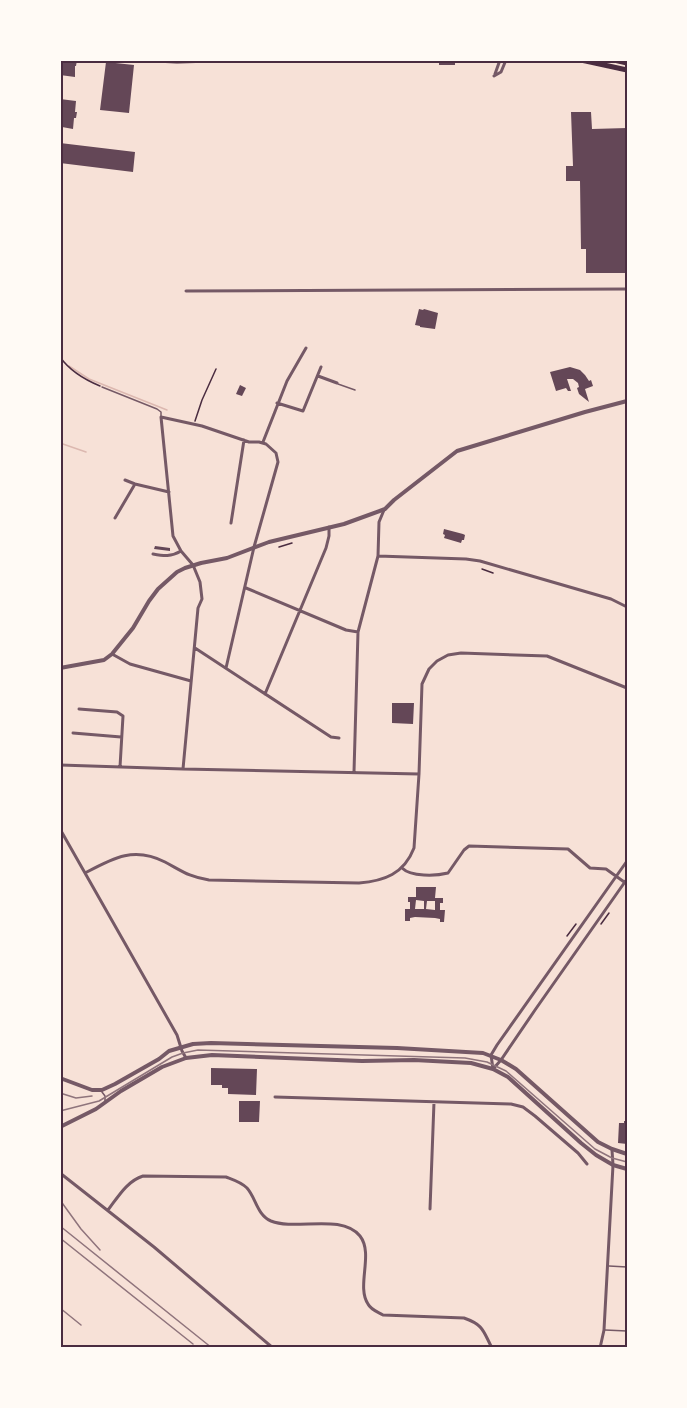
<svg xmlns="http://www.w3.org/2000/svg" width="687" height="1408" font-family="'Archivo Narrow',sans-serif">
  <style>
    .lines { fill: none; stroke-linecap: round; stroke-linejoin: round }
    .stream { stroke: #dcb8b0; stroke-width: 1.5 }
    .building { fill: #644757; fill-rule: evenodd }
    .path { stroke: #4a2c40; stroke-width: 1.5 }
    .service { stroke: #755966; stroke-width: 1.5 }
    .minor { stroke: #755966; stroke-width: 3 }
    .tertiary { stroke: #755966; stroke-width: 4 }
    .primary { stroke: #4a2c40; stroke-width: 5 }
    .tram { stroke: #8f747c; stroke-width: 1.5 }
    .rail { stroke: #8f747c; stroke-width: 1.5 }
    .neatline { fill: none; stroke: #4a2c40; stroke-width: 2 }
  </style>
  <rect width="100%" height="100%" fill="#f7e1d7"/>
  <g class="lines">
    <path class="stream" d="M69 366 89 379 167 410
      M60 443 86 452"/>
  </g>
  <path class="building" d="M60 60H77L76 66H75V77L60 75Z
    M436 60H455V65H439V63H436Z
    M106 62 134 65 129 113 100 110Z
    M60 99 76 101 75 112H77L76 118H74L73 129 62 127V133H60Z
    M571 112H591L592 129 627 128V273H586V249H581L580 181H566V166H573Z
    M60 143 135 152 133 172 60 163Z
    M419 309 423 310 424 309 438 313 435 329 420 327V326L415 325Z
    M570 367 580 370 585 375 589 381 591 380 593 386 585 389 589 402 579 394 577 388 579 387 578 383 573 379H567L571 391H568L566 388 556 391 550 372Z
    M240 385 246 388 242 396 236 394Z
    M444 529 463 534 465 535 464 540H462L461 543 444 538 445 535 443 534Z
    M155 546 170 548V551L154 549Z
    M392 703H414L413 724 392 723Z
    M416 887H436L435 898H443V903H440V910H445L444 922H440V919L435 918 415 917 410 918V921H405V909H410V902H408V897H416ZM416 900 424 901V909H415ZM427 901H435V910L426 909Z
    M211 1068 257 1069 256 1095 228 1094V1088H222V1085H211Z
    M239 1101H260L259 1122H239Z
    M624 1121H627V1144L618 1143 619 1123H624Z"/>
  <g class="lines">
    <path class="path" d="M60 357C70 371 83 379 100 386
      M195 421 202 400 216 369
      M279 547 292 543
      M482 569 493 573
      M601 924 609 913
      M567 936 576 924"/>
    <path class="service" d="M338 384 355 390
      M102 387 157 409 161 412V416
      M102 1092 105 1096V1101
      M609 1266 627 1267
      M605 1330 627 1331"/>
    <path class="minor" d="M495 74 500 60
      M494 76 501 72 506 60
      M186 291 627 289
      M318 376 337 383
      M277 403 303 411 321 367
      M263 442 287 381 306 348
      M125 480 135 484 169 492
      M115 518 135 484
      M231 523 244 440
      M153 554C164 556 171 557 181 551
      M378 556 466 559 480 561 611 599 627 607
      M246 588 346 630 358 632
      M195 648 331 737 339 738
      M112 654 130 664 191 681
      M265 694 326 548 329 536V527
      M79 709 117 712 123 716 120 767
      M73 733 121 737
      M60 765 183 769 419 774
      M183 769 198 608 202 599 200 582 193 565 181 551 173 536 161 417 202 426 249 442H259L266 444 276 453 278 462 254 547 226 668
      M354 772 358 632 378 556 379 522 384 510
      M60 829 177 1035 182 1051 186 1058
      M402 868C411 877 436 876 448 873L464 850 469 846 568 849 590 868 606 869 627 884
      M85 873C113 858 134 846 165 862 182 871 189 877 209 880L359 883C384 881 404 874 414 848L419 774 422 684 429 669 437 661 448 655 461 653 547 656 627 688
      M493 1069 491 1055 497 1045 627 861
      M493 1069 501 1060 535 1010 627 879
      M275 1097 511 1104 523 1107 535 1116 578 1153 587 1164
      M60 1173 154 1247 273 1348
      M430 1209 434 1102
      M108 1210C118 1197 127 1181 143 1176L226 1177C234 1180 241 1182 247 1188 256 1198 257 1215 271 1221 296 1231 341 1213 360 1236 374 1254 356 1286 368 1304 371 1310 378 1312 383 1315L464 1318C484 1325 483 1331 492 1348
      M600 1348 604 1330 613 1165 612 1150"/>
    <path class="tertiary" d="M60 668 104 660 112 654 133 628 149 601 158 589 177 572 185 568 201 563 227 558 269 542 344 524 385 509 394 500 457 451 585 412 627 401
      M60 1078 92 1090H102L115 1084 159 1059 169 1051 193 1044 211 1043 397 1048 483 1053 501 1060 516 1069 598 1142 612 1149 627 1154
      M60 1127 96 1109 121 1091 162 1067 186 1058 212 1055 362 1061 414 1060 471 1063 493 1069 508 1077 581 1143 596 1155 613 1165 627 1169"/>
    <path class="primary" d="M154 60 177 61 214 60
      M581 60 627 70
      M614 60 627 63"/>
    <path class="tram" d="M60 1093 76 1098 92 1096
      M60 1111 99 1101 172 1057 183 1053 198 1050 465 1058 487 1062 506 1071 595 1149 612 1158 627 1162"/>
    <path class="rail" d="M60 1200 81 1229 100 1250
      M60 1226 212 1348
      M60 1238 193 1344
      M60 1308 81 1325"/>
  </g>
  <rect width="687" height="1408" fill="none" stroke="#fffaf5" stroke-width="123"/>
  <rect x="62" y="62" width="564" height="1284" class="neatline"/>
</svg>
